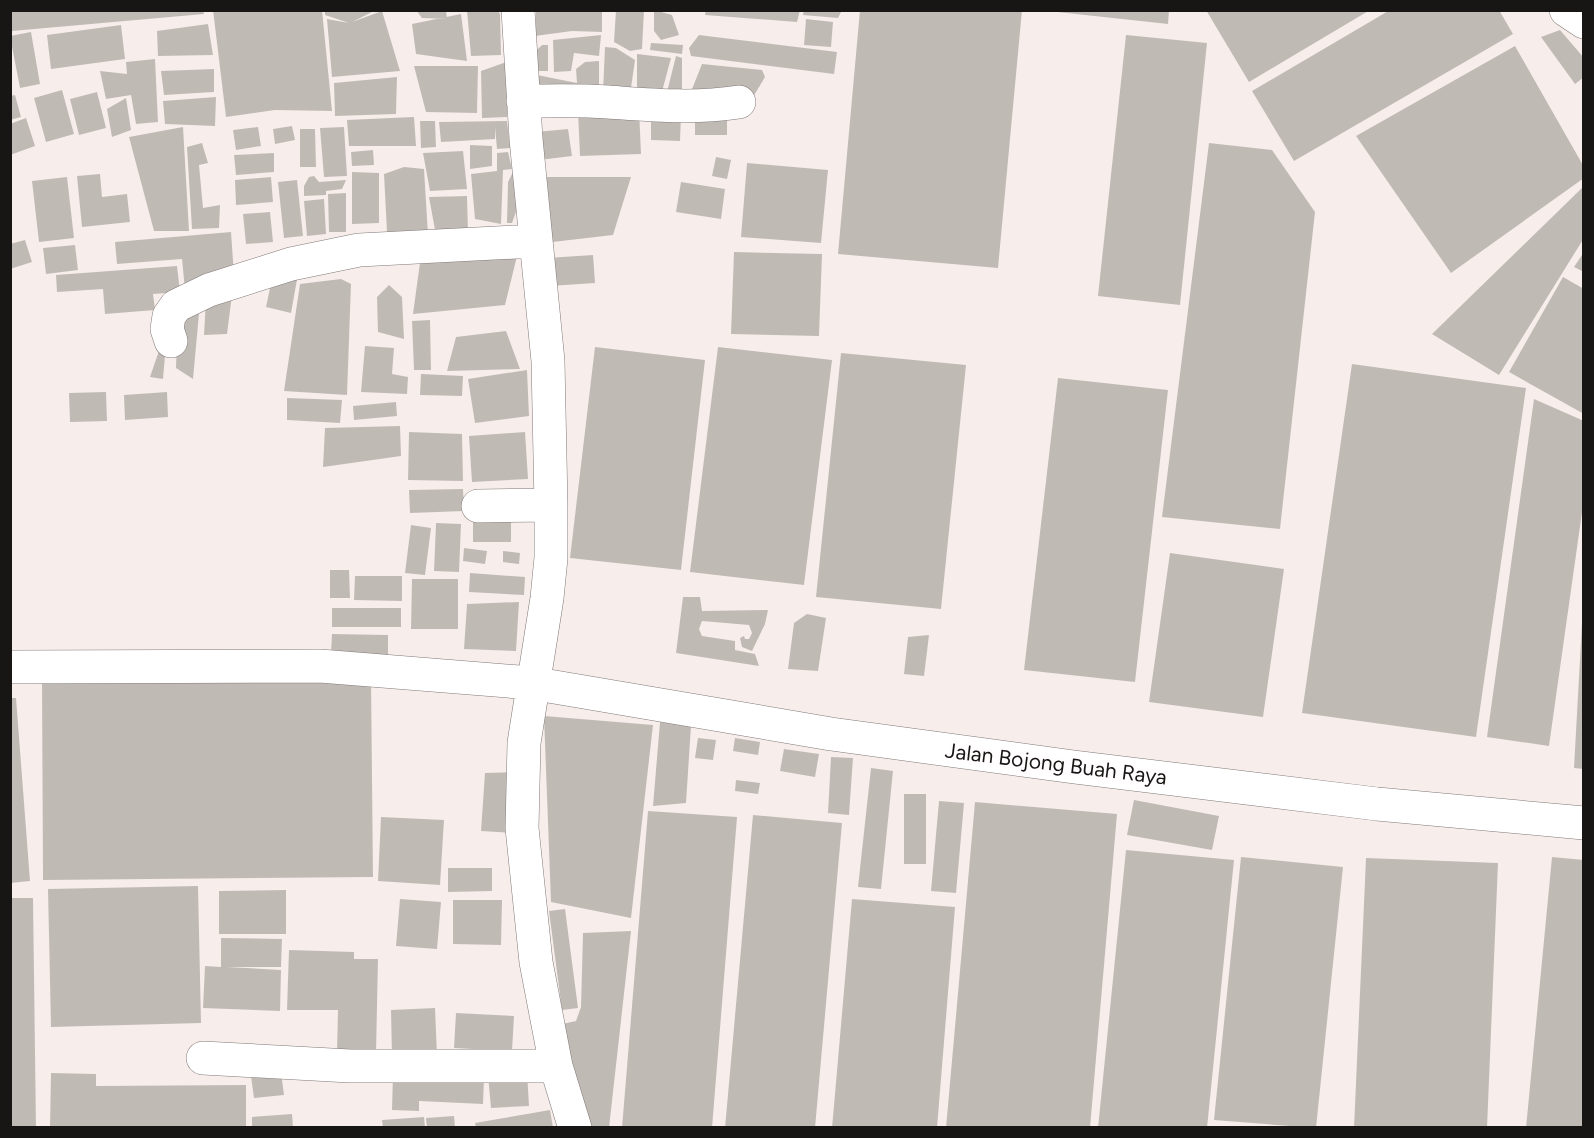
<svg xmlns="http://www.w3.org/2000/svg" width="1594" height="1138" font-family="Figtree,sans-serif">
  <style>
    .building { fill: #c0bab5 }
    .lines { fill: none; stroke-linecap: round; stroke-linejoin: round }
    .minor-casing { stroke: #817977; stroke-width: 34 }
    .minor { stroke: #fff; stroke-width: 33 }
    .labels { text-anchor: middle; stroke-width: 6; stroke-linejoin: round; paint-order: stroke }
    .street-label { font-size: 21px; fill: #181515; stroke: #fffdfd }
  </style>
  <rect width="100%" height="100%" fill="#f7eeec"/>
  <path class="building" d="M10 10H203L204 14 12 31Z
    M213 10H322L332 111 275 110 226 117Z
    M325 10H376L352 22 382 11 400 71 332 77 327 19 349 23 325 15Z
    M416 10H446L447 19 422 18Z
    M467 10H497L500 14 501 55 471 56Z
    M536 10 602 11V32L572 31 535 36Z
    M616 10H644L642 49 630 51 614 42Z
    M654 10 672 15 679 35 661 40 654 31Z
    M706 10H800L797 22 705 15Z
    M804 10H842L838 18 803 15Z
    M860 10H1022L998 268 838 254Z
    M1039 10H1169L1168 24Z
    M1206 10H1370L1249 82Z
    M1390 10H1499L1513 34 1294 161 1252 91Z
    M461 14 467 61 416 54 412 24Z
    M806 19 833 22 831 47 804 45Z
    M208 24 213 55 158 56 157 31Z
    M121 25 125 59 51 69 47 35Z
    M1560 30 1584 58V77L1575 84 1541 37Z
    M31 32 40 84 20 88 10 36Z
    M601 35 599 56 574 53 571 71 554 72 553 40Z
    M699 35 837 52 834 74 691 56 689 48Z
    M1126 35 1207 43 1180 305 1098 296Z
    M651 43 683 45 682 54 650 50Z
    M542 45H548V71H533L534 53Z
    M1515 46 1584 167V178L1451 273 1356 136Z
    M605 47 616 48 635 60 630 95 603 92Z
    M637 54 671 58 660 99 637 95Z
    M676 56 682 58V103L665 100Z
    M155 59 158 122 136 124 131 95 106 99 100 71 127 74 126 62Z
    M512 60 507 89V117L482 118 481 71Z
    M599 61V96L535 95 537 75 577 83 576 69 585 62Z
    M702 64 762 70 765 77 753 97 688 99Z
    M414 66H478L477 113 426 112Z
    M214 69V92L164 95 161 71Z
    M397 77 396 114 335 116 334 83Z
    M62 90 74 134 46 142 34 98Z
    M97 92 106 128 79 135 70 99Z
    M15 95 21 117 10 120V96Z
    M216 97 215 126 165 124 163 101Z
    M126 98 131 130 112 137 107 109Z
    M639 109 641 154 580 156 578 111Z
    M651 113 681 114 680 141 651 140Z
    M695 113H727V135H695Z
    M414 117 416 146H349L347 120Z
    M26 118 35 146 10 155V124Z
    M420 121H435L436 147 421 148Z
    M507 121 510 148 497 149 495 127V139L441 142 439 122Z
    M292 126 295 140 275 144 273 129Z
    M183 127 189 231H154L129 137Z
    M258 127 261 146 236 150 233 130Z
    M344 127 347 176 324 177 320 128Z
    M300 129H315L316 167H300Z
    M568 129 572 156 539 160 536 132Z
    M202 143 208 163 199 165 203 208 220 205 219 228 192 229 187 147Z
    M1209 143 1272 150 1315 212 1280 529 1162 517Z
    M470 145 492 146V166L470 169Z
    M373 150 374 165 352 166 351 152Z
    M463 151 467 189 430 191 423 153Z
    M508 152 512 169 503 170 501 224 475 219 471 174 497 171V153Z
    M274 153V172L236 175 234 155Z
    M716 157 731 160 727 179 712 176Z
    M747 163 828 170 821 243 741 237Z
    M516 166 525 186 512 223H507L508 182Z
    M404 167 424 169 428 235 387 232 384 174Z
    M352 172 379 173V223L352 224Z
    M100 174 102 197 127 194 130 222 82 227 77 176Z
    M314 176 319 182 346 180 342 189 326 191V195L304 196V186L309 177Z
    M67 177 74 238 39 242 32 181Z
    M271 177 273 202 236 205 235 180Z
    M537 177H631L613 235 544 243Z
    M297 180 303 236 284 238 278 182Z
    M681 182 725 189 721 219 676 212Z
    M1584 186V238L1499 375 1432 334Z
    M346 193V232H329L328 194Z
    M467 196 468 233 435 230 429 197Z
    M324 199 326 234 307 236 304 201Z
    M270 212 273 242 246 244 243 214Z
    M231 232 234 275 185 290 182 259 117 264 115 242Z
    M25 240 32 262 10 269V244Z
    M75 245 78 270 46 274 43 248Z
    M519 248 505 305 413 314 421 255Z
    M734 252 822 254 819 336 731 334Z
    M1584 252V272L1574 267Z
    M593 255 595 283 550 286 547 258Z
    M177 266 180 292 153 294 155 310 105 314 103 289 57 292 56 275Z
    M273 274H298L291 313 266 307Z
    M1563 277 1584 289V414L1509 372Z
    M341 279 351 284 347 395 284 391 300 284Z
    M389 285 402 297 404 339 378 332 377 297Z
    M232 295 227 334 204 335 206 299Z
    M200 303 193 379 176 368 178 307Z
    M430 320 431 370H414L412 321Z
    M506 331 520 369 447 371 456 337Z
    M162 342 166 344 163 379 150 377Z
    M365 346 394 348 392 374 408 377 407 394 361 392Z
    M595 347 705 360 681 570 570 558Z
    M718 347 832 360 804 585 690 572Z
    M841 353 966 365 941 609 816 597Z
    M1352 364 1526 388 1476 737 1302 713Z
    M527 370 529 416 475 423 468 379Z
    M421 374 463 376 462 396 420 395Z
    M1058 378 1168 390 1135 682 1024 670Z
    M106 392 107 421 70 422 69 393Z
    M167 392 168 417 125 420 124 395Z
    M287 398 342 400 340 423 287 420Z
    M1534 399 1584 421V498L1549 746 1487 737Z
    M396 402 397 416 354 420 353 406Z
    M400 426 401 456 323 467 325 428Z
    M409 432 462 434 463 481 408 480Z
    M525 432 528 479 472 482 469 436Z
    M463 489 464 511 410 513 409 490Z
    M473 513H511V542H473Z
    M436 523 461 524 459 572 434 571Z
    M411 525 431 528 425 575 405 573Z
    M464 548 487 551 485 564 463 561Z
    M503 551 520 553 519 564 503 562Z
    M1170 553 1284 569 1263 717 1149 702Z
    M330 570H349L350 598H330Z
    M470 573 525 577 524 595 469 592Z
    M355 576H402V601L354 600Z
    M412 579H458V629H411Z
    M683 597H700L702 611 768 610 765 624 752 651 742 647 740 638 744 636 745 639H749L752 633 749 625 702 621 699 629 702 636 735 641V650L755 654 759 666 676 653Z
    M519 602 516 651 464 649 467 604Z
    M332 608H401V627H332Z
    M807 614 826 618 818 671 788 669 794 623Z
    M1582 623H1584V769L1574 768Z
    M332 634 388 635V655L331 653Z
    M929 635 924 676 904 674 908 637Z
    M371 677 373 877 43 880 42 680Z
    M10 698H16L30 881 10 883Z
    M544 716 653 725 631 918 551 902Z
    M660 722 691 726 686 803 653 806Z
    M698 738 716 740 713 760 695 758Z
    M735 738 760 742 758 755 733 751Z
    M784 749 819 754 815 777 780 771Z
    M831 757 853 758 849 815 828 813Z
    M871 768 893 771 881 889 858 887Z
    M515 772 514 833 481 831 485 773Z
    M736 780 760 783 758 794 735 791Z
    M904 794H926V864H904Z
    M1134 800 1219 816 1212 850 1127 835Z
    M939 801 964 803 956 893 931 891Z
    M975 802 1117 814 1090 1128H946Z
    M648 811 737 817 712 1128H622Z
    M753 815 842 823 815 1128H725Z
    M381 817 444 820 440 885 378 881Z
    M1126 850 1234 860 1207 1128H1098Z
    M1241 857 1343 867 1316 1128 1214 1120Z
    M1552 857 1584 860V1128H1526Z
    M1366 858 1498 863 1487 1128H1354Z
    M448 868H492V891L448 892Z
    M198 886 201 1023 51 1027 48 889Z
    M286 890V934H219V891Z
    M10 898H33L36 1128H10Z
    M400 899 441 902 437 949 396 946Z
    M852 899 955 907 937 1128H832Z
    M453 900H502L501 945 453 944Z
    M565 909 578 1008 562 1010 549 911Z
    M631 931 609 1128H586L562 1024 576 1021 581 1007 583 933Z
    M221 938 282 939 281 967H227L281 970 280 1011 203 1008 205 966 221 967Z
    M289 950 354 952V959H378L376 1054 337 1053 338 1010H287Z
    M435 1008 437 1055 392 1057 391 1010Z
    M456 1013 514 1016 512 1051 454 1048Z
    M280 1065 284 1095 254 1098 250 1069Z
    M527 1072 529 1106 491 1108 488 1075Z
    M51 1073 96 1074V1086L246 1085V1128H50Z
    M393 1074 484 1078 483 1104 419 1101V1111L392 1110Z
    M550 1110 553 1128H476L475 1123Z
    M292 1114 293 1128H252V1117Z
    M454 1116 455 1128H427L426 1118Z
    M424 1117 425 1128H383L382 1120Z"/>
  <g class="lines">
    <defs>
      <path id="minor" d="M518 10 526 139 548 361 551 505V558L547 598 524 743 522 828 536 962 556 1066 575 1128
        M1566 10 1584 22
        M523 101C551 101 580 100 608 102 652 105 694 109 739 102
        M171 341 167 329 169 316 176 306 209 290 291 264 359 250 535 241
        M478 506 551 505
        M10 667 320 666 531 683 831 734 1074 767 1377 804 1584 823
        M203 1058 350 1066H556"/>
    </defs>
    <use href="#minor" class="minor-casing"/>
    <use href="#minor" class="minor"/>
  </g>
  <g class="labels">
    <g class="street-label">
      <text transform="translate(1056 764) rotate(7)" y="7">Jalan Bojong Buah Raya</text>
    </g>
  </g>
  <rect width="1594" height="1138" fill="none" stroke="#181515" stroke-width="24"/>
</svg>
